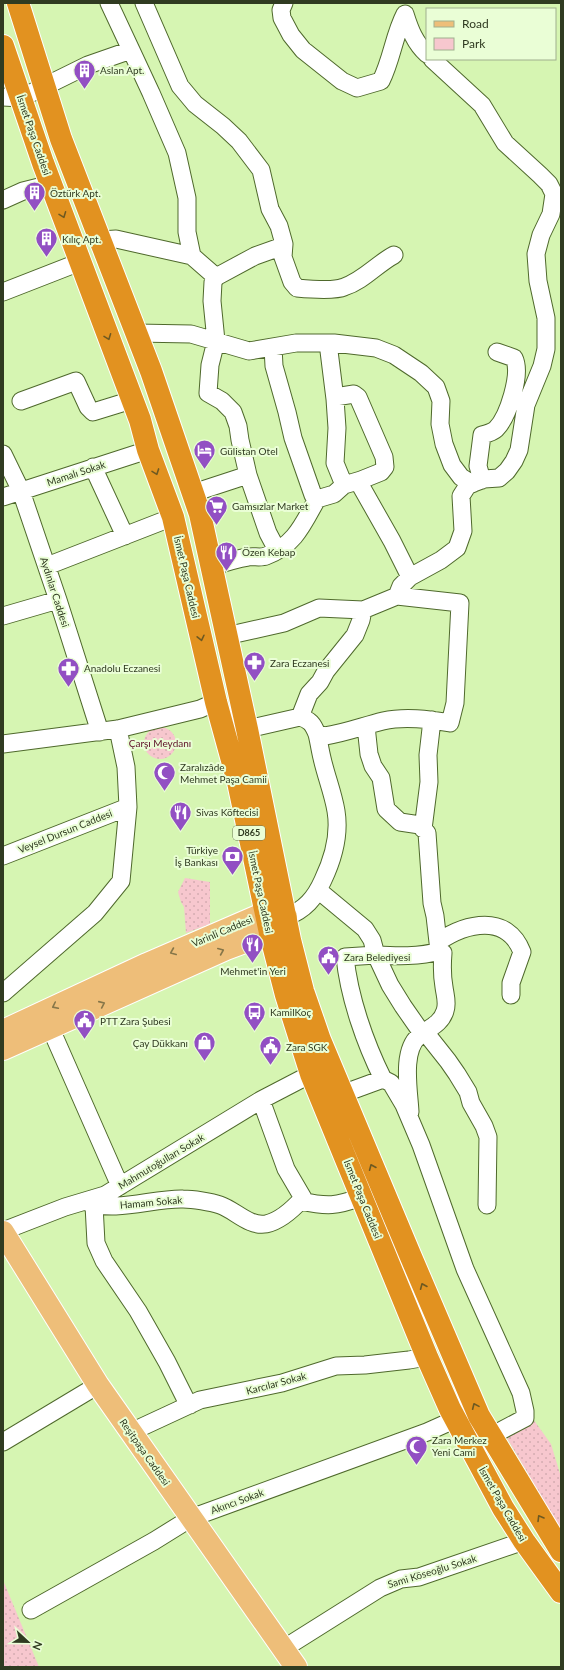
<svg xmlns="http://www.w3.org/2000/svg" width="564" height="1670" font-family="Lato,sans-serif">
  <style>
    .green { fill: url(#green-dots) }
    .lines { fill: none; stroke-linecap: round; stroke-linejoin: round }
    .minor-casing { stroke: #4f692c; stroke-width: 19 }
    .major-casing { stroke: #fff; stroke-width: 24 }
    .highway-casing { stroke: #fff; stroke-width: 24 }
    .minor { stroke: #fff; stroke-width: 17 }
    .major { stroke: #eebe79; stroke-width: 22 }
    .highway { stroke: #e29220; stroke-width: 22 }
    .oneway { stroke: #6e5921 }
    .oneway2 { stroke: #867649 }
    .labels { text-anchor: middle; stroke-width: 4; stroke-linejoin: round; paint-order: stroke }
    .shield { fill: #eafed6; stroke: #687657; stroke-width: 1 }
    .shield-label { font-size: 9px; font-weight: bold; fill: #303b21 }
    .poi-label { font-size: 10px; fill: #303b21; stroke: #eafed6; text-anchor: start }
    .street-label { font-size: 10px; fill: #303b21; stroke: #eafed6 }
    .park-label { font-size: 10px; fill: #5e1028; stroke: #eafed6 }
  </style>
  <defs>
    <pattern id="green-dots" width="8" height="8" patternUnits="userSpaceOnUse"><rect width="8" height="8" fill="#f7c7ce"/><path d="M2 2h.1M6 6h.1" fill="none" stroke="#d4acb1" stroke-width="1.8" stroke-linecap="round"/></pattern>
  </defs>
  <rect width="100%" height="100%" fill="#d6f5b2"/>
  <path class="green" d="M144 743a16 16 0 1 1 32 0a16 16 0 1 1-32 0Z
    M185 878 210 882V924L186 933 184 907 181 902 178 892Z
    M533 1419 551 1444 561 1477V1525L559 1526 507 1438Z
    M3 1580 39 1667H3Z"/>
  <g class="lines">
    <defs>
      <path id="minor" d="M144 3 180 86 195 104 223 126 239 141 261 170 270 209 279 226 284 244 283 257 292 282 297 288C308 289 335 291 344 287 363 281 377 264 394 255
        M284 3 281 10 282 18 291 35 303 50 342 81 357 88 381 81C392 59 394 35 405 14 410 30 415 43 427 54
        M131 50 151 93 177 153 187 198V232L192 256 216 277 255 256 283 246
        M3 97 21 98 88 65 131 50 109 3
        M3 200 23 191 51 184
        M101 240 116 239 192 256
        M216 277 213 282 212 301 216 341 210 365 208 393 222 401 233 412 238 426 240 440 248 475 268 533 277 550
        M3 292 80 262
        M136 333 191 334 249 351 296 343H334L376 348 394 355 421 373 436 387 441 401 440 424 444 444 452 465 461 477 472 484
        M328 343 335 399 337 428 335 463 344 485
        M273 347 274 366 287 412 293 438 313 495 317 499
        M21 401 76 381 88 407 93 412 132 400
        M3 454 21 491 58 600 100 732
        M93 467 125 536
        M482 480 478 466 482 435C486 434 493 432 496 429 508 417 522 374 514 358L497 352
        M358 481 392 541 410 577
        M193 493 248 475
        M3 497 148 450
        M47 566 173 517
        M211 567C223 563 235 559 248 557 253 556 261 558 266 556 295 545 303 524 317 499L334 494 344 485 361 480 381 472 385 467 384 457 358 397 354 394 335 397
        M397 596 401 586 410 577 441 560 457 548 463 531 461 496 468 485 484 479 499 478 507 471 514 461 519 450 526 405 542 366 546 349V318L538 281 536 254 541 235 551 214 554 194 549 184 540 175 505 143 482 105 432 59
        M3 616 58 600
        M226 636 284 623 319 608 363 610 397 596 460 603 455 703 450 723C428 719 405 716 383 721 363 726 345 733 325 736L317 734C313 724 310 720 300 717L247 729
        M300 717 309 694 320 682 326 671 355 635 361 620 363 610
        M3 744 118 729 200 709 216 702
        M423 829 429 782 428 755 432 720
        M3 856 128 807
        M318 890 365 929 372 940 376 955C396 956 420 957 439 951L435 916 432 903 427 833 420 825 400 822 386 809 381 778 373 766 369 754 366 726
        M286 917C305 910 315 898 323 880 333 859 340 835 336 811 333 793 326 776 322 758 320 750 319 742 317 734
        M438 942C466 923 507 913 522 952L511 983V995
        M3 993 95 913 121 881 128 807 126 767 118 729
        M50 1027 120 1186
        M383 1079C365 1043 349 997 345 957L376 955 390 985 403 1006 419 1029 429 1037 448 1061 457 1074 468 1092 471 1103 484 1126 488 1137 487 1205
        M342 1094 383 1079 391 1083 404 1105 421 1145 465 1269 521 1393 525 1411V1418L491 1436
        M410 1112C409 1091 401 1051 419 1036 429 1028 441 1024 445 1011 448 1003 445 995 444 987 442 976 442 965 443 953L439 951
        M301 1201C328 1207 336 1206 362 1197
        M87 1202C115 1213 154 1198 183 1199 193 1199 211 1202 220 1205 235 1210 249 1227 266 1224 280 1221 294 1208 303 1198L286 1169 261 1100
        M94 1205 96 1243 104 1261 138 1311 167 1362 185 1398 190 1405
        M3 1231 65 1207 105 1195 261 1100 311 1074
        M131 1432 200 1400 282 1383 336 1366 365 1365 409 1360 427 1357
        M3 1442 98 1385
        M31 1610 154 1541 191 1518 427 1432 456 1419
        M283 1649 380 1588 401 1579 419 1577 524 1541"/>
      <path id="major" d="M3 1031 147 964 265 913C274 910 279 910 286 917L284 924 279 929 226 949 3 1049
        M3 1232 98 1385 296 1667"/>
      <path id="highway" d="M18 3 61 139 151 371 200 514 247 729 290 940 303 991 320 1040 411 1257 479 1416 561 1551
        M3 46 43 163 140 420 148 450 173 517 216 702 238 782 270 933 286 995 311 1074 427 1357 450 1409 503 1508 524 1541 561 1592"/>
    </defs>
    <use href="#minor" class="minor-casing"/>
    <use href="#major" class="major-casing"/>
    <use href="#highway" class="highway-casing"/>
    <use href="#minor" class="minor"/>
    <use href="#major" class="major"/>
    <use href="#highway" class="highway"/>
  </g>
  <defs><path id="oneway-chevron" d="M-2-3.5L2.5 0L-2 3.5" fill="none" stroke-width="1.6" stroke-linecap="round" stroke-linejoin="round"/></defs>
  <g class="oneway">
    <use href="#oneway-chevron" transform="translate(63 215) rotate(69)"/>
    <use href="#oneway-chevron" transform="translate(108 337) rotate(69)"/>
    <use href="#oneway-chevron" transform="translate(156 472) rotate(70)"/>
    <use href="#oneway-chevron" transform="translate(201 638) rotate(77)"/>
    <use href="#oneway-chevron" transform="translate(372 1167) rotate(-113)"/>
    <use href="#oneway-chevron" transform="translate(423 1286) rotate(-113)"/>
    <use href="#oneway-chevron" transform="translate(475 1406) rotate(-114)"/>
    <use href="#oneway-chevron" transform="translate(540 1518) rotate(-121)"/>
  </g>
  <g class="oneway2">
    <use href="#oneway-chevron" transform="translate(221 951) rotate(-23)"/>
    <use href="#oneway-chevron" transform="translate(173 952) rotate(157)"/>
    <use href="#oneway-chevron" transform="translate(102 1004) rotate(-24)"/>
    <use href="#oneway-chevron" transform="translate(55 1006) rotate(154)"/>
  </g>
  <defs>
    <symbol id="building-pin" viewBox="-11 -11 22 30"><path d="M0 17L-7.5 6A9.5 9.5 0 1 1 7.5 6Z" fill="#924fc3" stroke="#eafed6"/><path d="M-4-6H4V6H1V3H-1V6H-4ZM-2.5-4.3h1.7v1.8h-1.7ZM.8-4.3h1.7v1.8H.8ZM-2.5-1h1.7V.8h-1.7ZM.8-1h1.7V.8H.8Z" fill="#fff"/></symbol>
    <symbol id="hotel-pin" viewBox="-11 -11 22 30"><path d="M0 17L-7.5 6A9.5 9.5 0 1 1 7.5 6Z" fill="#924fc3" stroke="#eafed6"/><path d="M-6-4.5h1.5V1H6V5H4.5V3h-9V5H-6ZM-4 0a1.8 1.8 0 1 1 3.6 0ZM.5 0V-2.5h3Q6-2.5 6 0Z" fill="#fff"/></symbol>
    <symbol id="supermarket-pin" viewBox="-11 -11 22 30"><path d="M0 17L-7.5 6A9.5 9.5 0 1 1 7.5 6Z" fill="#924fc3" stroke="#eafed6"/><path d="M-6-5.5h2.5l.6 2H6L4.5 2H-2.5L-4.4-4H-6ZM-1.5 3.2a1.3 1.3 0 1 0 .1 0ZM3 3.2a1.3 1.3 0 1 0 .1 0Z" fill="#fff"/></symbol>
    <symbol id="restaurant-pin" viewBox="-11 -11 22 30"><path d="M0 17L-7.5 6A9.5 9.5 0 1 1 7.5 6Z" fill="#924fc3" stroke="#eafed6"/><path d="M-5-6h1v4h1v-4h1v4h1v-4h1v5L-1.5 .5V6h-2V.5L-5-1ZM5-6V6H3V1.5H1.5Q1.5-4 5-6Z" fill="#fff"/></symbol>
    <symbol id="pharmacy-pin" viewBox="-11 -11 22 30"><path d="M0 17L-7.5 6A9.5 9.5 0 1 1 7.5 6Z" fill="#924fc3" stroke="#eafed6"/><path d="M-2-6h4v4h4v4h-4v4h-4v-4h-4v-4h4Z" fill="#fff"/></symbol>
    <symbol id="mosque-pin" viewBox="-11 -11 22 30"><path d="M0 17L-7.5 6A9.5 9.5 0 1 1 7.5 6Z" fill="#924fc3" stroke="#eafed6"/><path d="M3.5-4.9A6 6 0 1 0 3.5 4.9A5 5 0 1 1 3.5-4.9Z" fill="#fff"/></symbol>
    <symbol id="bank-pin" viewBox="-11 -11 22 30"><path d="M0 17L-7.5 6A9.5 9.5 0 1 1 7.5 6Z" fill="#924fc3" stroke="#eafed6"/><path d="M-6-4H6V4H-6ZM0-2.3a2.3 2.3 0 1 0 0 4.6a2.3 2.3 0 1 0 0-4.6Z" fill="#fff"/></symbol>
    <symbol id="civic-pin" viewBox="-11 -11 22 30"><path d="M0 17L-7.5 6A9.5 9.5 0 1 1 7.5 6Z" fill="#924fc3" stroke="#eafed6"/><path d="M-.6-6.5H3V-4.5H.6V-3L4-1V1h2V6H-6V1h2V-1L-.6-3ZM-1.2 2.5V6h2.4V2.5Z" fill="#fff"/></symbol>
    <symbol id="bus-pin" viewBox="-11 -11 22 30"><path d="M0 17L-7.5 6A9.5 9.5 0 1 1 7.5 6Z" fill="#924fc3" stroke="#eafed6"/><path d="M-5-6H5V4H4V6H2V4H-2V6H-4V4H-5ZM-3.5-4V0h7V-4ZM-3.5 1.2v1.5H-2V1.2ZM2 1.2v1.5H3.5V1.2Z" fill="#fff"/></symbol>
    <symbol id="shop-pin" viewBox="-11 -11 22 30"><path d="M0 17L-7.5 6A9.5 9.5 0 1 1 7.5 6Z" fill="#924fc3" stroke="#eafed6"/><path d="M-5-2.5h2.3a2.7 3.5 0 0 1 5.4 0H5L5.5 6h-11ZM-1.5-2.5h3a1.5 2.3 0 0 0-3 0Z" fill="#fff"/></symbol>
  </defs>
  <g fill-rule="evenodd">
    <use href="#building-pin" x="72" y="58" width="25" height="34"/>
    <use href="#building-pin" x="22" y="180" width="25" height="34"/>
    <use href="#building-pin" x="34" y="226" width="25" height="34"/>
    <use href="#hotel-pin" x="192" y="438" width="25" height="34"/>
    <use href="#supermarket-pin" x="204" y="494" width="25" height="34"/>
    <use href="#restaurant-pin" x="214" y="540" width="25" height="34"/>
    <use href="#pharmacy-pin" x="242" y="650" width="25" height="34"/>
    <use href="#pharmacy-pin" x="56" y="656" width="25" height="34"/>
    <use href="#mosque-pin" x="152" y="760" width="25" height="34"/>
    <use href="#restaurant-pin" x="168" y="800" width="25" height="34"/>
    <use href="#bank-pin" x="220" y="844" width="25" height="34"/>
    <use href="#restaurant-pin" x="240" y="932" width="25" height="34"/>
    <use href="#civic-pin" x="316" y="944" width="25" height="34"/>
    <use href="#bus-pin" x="242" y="1000" width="25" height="34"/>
    <use href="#civic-pin" x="72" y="1008" width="25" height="34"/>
    <use href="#shop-pin" x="192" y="1030" width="25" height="34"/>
    <use href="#civic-pin" x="258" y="1034" width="25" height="34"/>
    <use href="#mosque-pin" x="404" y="1434" width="25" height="34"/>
  </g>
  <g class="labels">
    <rect class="shield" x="233" y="826" width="32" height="14" rx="3"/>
    <g class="shield-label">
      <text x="249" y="836">D865</text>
    </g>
    <g class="poi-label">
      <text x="100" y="74">Aslan Apt.</text>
      <text x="50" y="197">Öztürk Apt.</text>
      <text x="62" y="243">Kılıç Apt.</text>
      <text x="220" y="455">Gülistan Otel</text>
      <text x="232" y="510">Gamsızlar Market</text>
      <text x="242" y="556">Özen Kebap</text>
      <text x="270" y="667">Zara Eczanesi</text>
      <text x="84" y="672">Anadolu Eczanesi</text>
      <text x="180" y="771">Zaralızâde<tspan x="180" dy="12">Mehmet Paşa Camii</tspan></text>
      <text x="196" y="816">Sivas Köftecisi</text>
      <text x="218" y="854" text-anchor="end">Türkiye<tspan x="218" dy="12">İş Bankası</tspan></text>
      <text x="344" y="961">Zara Belediyesi</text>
      <text x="253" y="975" text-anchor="middle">Mehmet'in Yeri</text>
      <text x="270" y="1016">KamilKoç</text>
      <text x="100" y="1025">PTT Zara Şubesi</text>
      <text x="188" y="1047" text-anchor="end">Çay Dükkanı</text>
      <text x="286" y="1051">Zara SGK</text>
      <text x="432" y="1444">Zara Merkez<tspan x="432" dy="12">Yeni Cami</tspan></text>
    </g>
    <g class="street-label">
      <text transform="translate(34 135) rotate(71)" y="4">İsmet Paşa Caddesi</text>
      <text transform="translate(76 473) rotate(-18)" y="4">Mamalı Sokak</text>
      <text transform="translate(187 577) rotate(77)" y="4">İsmet Paşa Caddesi</text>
      <text transform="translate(55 592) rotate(72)" y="4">Aydınlar Caddesi</text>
      <text transform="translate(65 831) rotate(-22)" y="4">Veysel Dursun Caddesi</text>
      <text transform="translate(261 892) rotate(78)" y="4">İsmet Paşa Caddesi</text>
      <text transform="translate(222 931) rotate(-23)" y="4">Varinli Caddesi</text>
      <text transform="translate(161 1161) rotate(-31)" y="4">Mahmutoğulları Sokak</text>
      <text transform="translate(363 1199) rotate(68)" y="4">İsmet Paşa Caddesi</text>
      <text transform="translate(151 1202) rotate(-5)" y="4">Hamam Sokak</text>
      <text transform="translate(276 1383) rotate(-15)" y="4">Karcılar Sokak</text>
      <text transform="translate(145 1452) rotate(55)" y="4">Reşitpaşa Caddesi</text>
      <text transform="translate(237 1501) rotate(-20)" y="4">Akıncı Sokak</text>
      <text transform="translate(503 1504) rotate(60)" y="4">İsmet Paşa Caddesi</text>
      <text transform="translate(432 1571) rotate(-17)" y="4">Sami Köseoğlu Sokak</text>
    </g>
    <g class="park-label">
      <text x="160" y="747">Çarşı Meydanı</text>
    </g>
  </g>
  <rect width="564" height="1670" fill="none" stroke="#303b21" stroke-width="8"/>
  <rect x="426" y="8" width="130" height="52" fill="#eafed6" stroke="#a0b08e"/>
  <rect x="434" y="21" width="20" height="6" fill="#eebe79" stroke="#a0b08e"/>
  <text x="462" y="28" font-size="12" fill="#303b21">Road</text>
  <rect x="434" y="38" width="20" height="12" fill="#f7c7ce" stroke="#a0b08e"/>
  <text x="462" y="48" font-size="12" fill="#303b21">Park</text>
  <g transform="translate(28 1642) rotate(112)" stroke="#eafed6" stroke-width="3" paint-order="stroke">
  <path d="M0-3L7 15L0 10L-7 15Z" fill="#303b21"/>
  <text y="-6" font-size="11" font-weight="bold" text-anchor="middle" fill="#303b21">N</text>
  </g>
</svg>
